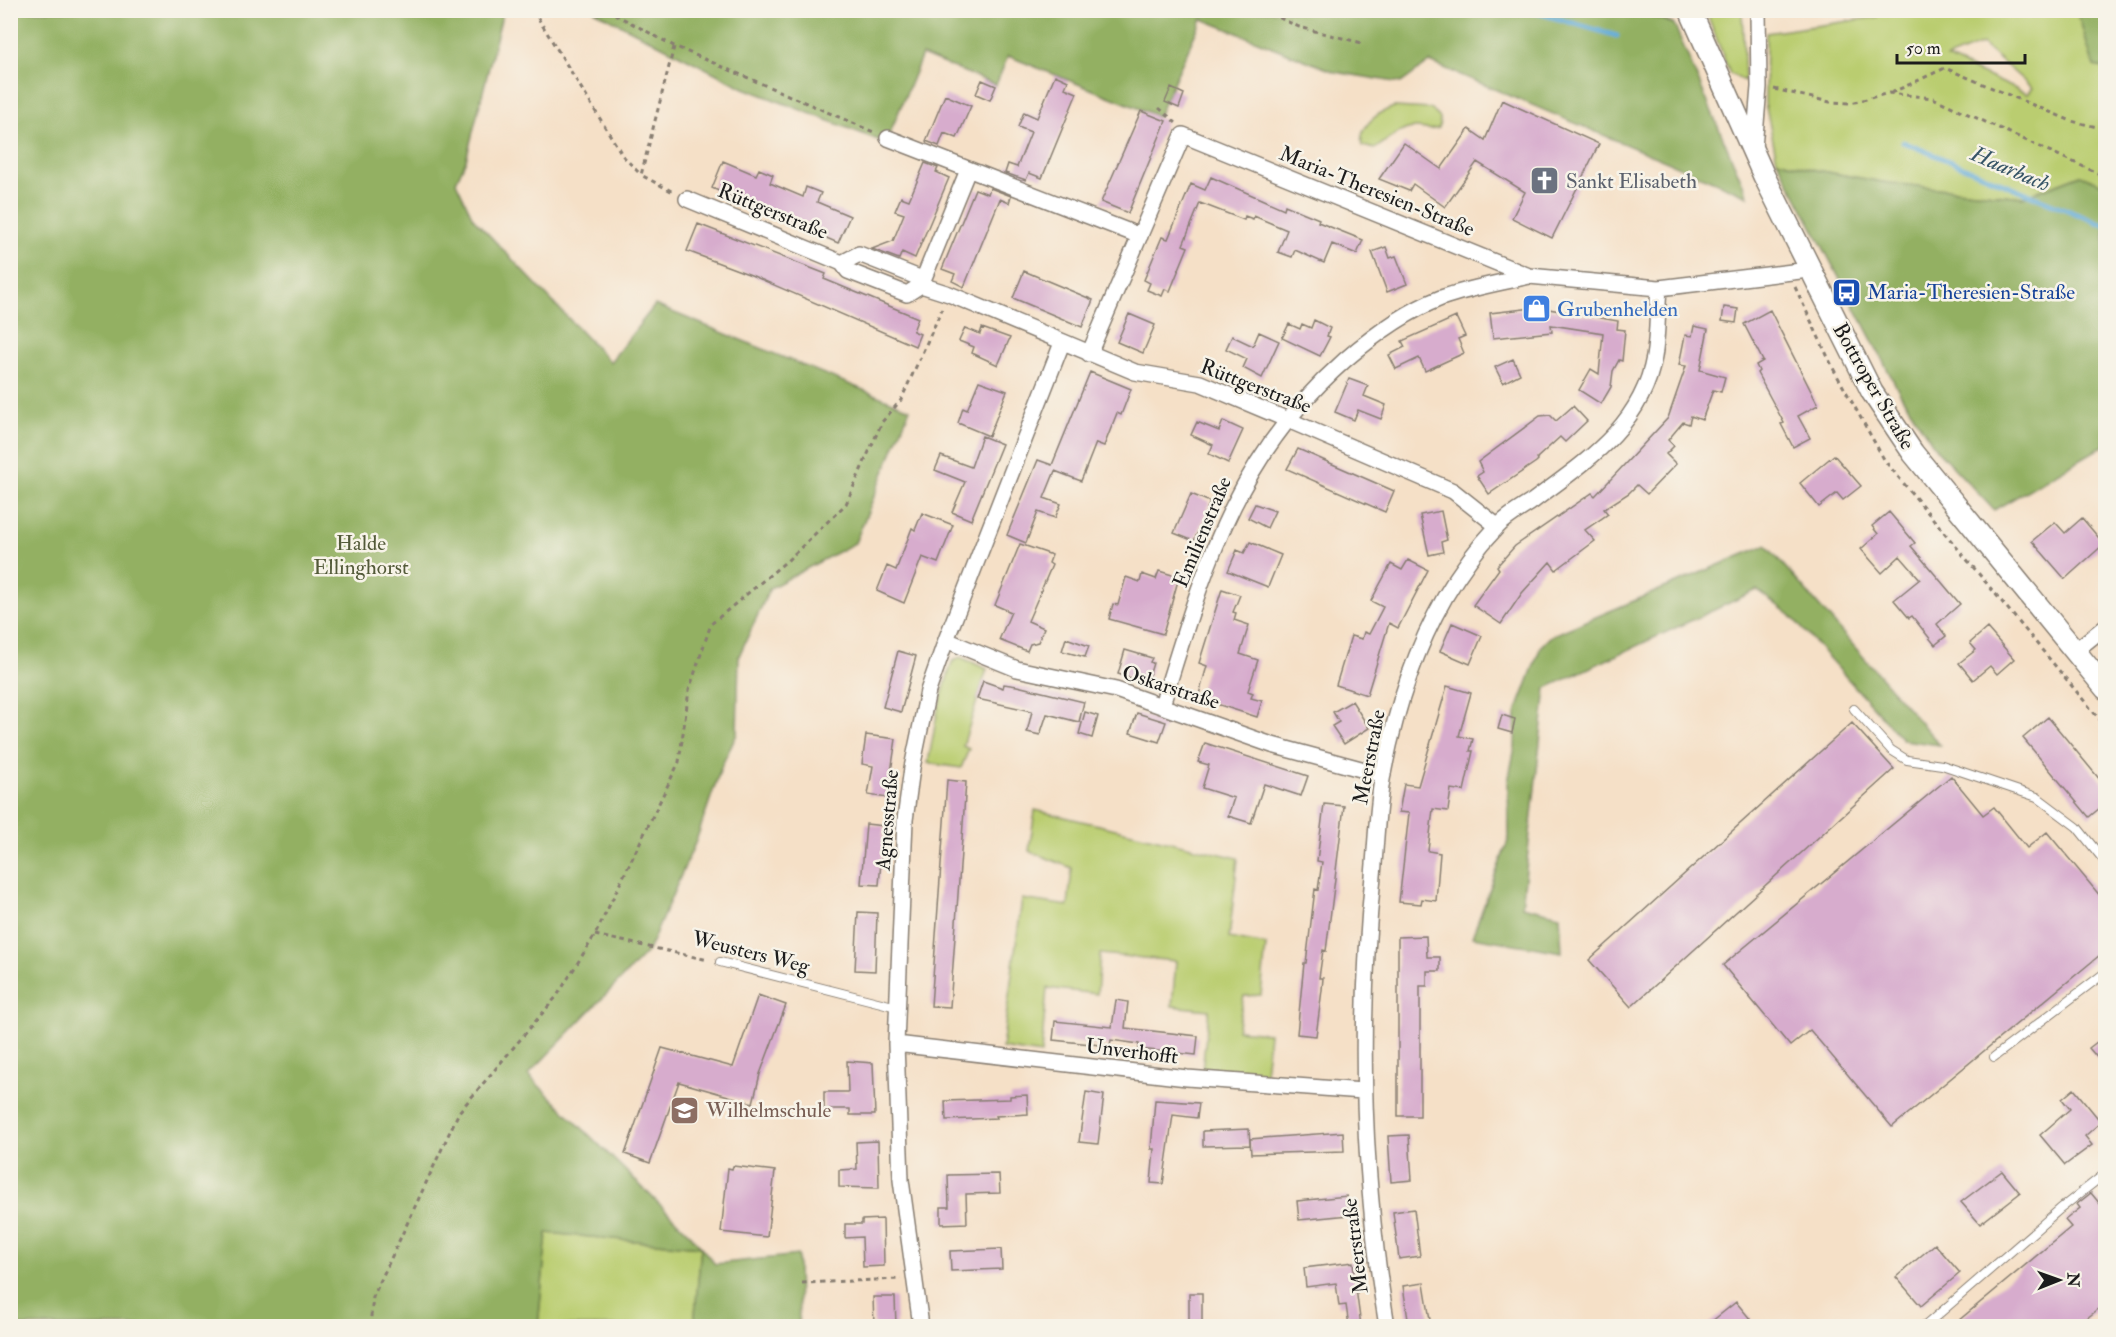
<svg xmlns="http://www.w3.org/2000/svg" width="2116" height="1337" font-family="'IM FELL Double Pica',serif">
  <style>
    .green { fill: #bacd70; stroke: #6b7446; stroke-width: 1.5; fill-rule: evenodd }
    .forest { fill: #93b062; stroke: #58663f; stroke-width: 1.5 }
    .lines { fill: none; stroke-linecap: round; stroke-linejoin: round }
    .stream { stroke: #60abd8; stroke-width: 5 }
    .building { fill: #d7accd }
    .lane-casing { stroke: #887e72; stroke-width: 10 }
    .street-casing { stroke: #887e72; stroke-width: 18 }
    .secondary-casing { stroke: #887e72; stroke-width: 24 }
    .path { stroke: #887e72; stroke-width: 3; stroke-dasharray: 4.5 4.5; stroke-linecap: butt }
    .lane { stroke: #fff; stroke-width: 8 }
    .street { stroke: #fff; stroke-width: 15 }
    .secondary { stroke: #fff; stroke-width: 21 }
    .labels { text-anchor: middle; stroke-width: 5; stroke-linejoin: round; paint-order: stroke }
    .worship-label { font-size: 21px; fill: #5b616d; stroke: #f7f3e8; text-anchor: start }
    .street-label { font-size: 21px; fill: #1c1c1c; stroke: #f7f3e8 }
    .transit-label { font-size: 21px; fill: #164399; stroke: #f7f3e8; text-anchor: start }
    .shop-label { font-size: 21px; fill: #366cbe; stroke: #f7f3e8; text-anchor: start }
    .park-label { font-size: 21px; fill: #535a39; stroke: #f7f3e8 }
    .education-label { font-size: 21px; fill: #785e54; stroke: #f7f3e8; text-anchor: start }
    .water-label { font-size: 22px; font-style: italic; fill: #375567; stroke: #f7f3e8 }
  </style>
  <rect width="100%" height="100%" fill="#f7f3e8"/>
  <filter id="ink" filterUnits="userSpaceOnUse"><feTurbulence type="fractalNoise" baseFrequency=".0167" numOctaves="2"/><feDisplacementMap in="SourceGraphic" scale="12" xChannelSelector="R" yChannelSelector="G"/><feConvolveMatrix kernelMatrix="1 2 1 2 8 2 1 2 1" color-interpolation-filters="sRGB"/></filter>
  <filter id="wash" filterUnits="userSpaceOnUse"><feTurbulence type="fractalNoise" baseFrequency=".008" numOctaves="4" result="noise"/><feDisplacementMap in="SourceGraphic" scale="24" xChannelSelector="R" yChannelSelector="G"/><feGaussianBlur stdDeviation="1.35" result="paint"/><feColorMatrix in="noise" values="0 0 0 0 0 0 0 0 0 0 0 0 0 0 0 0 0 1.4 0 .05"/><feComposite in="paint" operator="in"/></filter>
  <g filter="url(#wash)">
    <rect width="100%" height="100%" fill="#f5e0c7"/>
    <path class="green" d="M1706 11H1742L1745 81 1730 74Z
      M1877 11H2077L2094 66 2105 68V185L2080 175 2023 197 1888 183 1816 170 1777 160 1765 103 1766 33 1877 17ZM1982 44 2032 88 2027 94 1947 58Z
      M1394 107 1431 109 1440 118 1439 128C1428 132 1424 127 1414 128 1400 129 1386 141 1375 149L1362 146C1358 126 1377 113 1394 107Z
      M960 657 987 669 963 746 969 749 961 768 928 763 938 709 952 662Z
      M1035 810 1238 858 1229 938 1266 945 1261 995 1244 996 1237 1030 1269 1033 1265 1075 1202 1071 1209 1010 1172 1006 1176 961 1100 954 1097 994 1047 988 1041 1054 1002 1048 1022 899 1068 906 1072 868 1029 851Z
      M547 1233 701 1247 694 1326H538Z"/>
    <path class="forest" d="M10 11H503L466 160 456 182 473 218 610 362 655 305 910 409 855 543 770 588 739 656 737 734 722 765 696 841 648 951 528 1075 691 1235 715 1264 798 1255 799 1326H694L701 1247 547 1233 538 1326H11Z
      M594 11H1637L1674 24 1748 196 1430 62 1401 83 1335 72 1202 19 1158 116 1008 56 996 85 922 55 886 143 744 88Z
      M2077 11H2105V68L2094 66Z
      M1777 160 1816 170 1888 183 2023 197 2081 175 2105 185V445L1994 510 1936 449 1902 397Z
      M1766 545 1940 745 1903 740 1790 615 1757 590 1546 688 1522 906 1560 915 1562 952 1472 937 1509 838 1508 782 1515 747 1516 713 1541 646 1551 636Z"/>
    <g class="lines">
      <path class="stream" d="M1528 10 1617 36
        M1903 142 2106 226"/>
    </g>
    <g id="blocks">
      <path class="building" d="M1055 75 1068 81 1065 88 1077 93 1042 178 1029 173 1026 180 1005 173 1008 164 1017 167 1031 132 1018 127 1024 112 1037 118Z
        M982 80 996 86 990 100 976 94Z
        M1171 88 1184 94 1179 108 1165 102Z
        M945 95 971 106 957 138 944 133 939 146 926 141Z
        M1502 100 1599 144 1552 238 1512 218 1525 192 1477 162 1445 207 1413 184 1409 191 1379 179 1404 143 1441 169 1469 129 1485 140Z
        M1141 111 1166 121 1128 213 1101 202Z
        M723 161 756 175 759 169 773 175 770 183 803 197 806 187 821 193 817 202 850 216 838 243 712 188Z
        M925 163 938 168 936 172 949 178 915 258 902 252 899 259 872 249 893 241 904 214 895 211 901 197 909 200Z
        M1211 177 1284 209 1285 205 1319 219 1318 222 1363 240 1357 254 1332 244 1324 263 1295 250 1292 257 1278 252 1287 230 1254 216 1253 219 1245 216 1244 220 1200 203 1183 245 1188 247 1170 291 1165 289 1162 296 1147 290 1150 283 1144 280 1156 251 1162 237 1168 239 1191 184 1205 190Z
        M990 188 1011 196 1009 203 1000 199 964 287 952 281 955 274 942 269 975 189 988 194Z
        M698 224 826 274 824 279 918 318 913 331 920 334 915 346 751 275 687 251Z
        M1386 247 1390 258 1396 256 1407 284 1387 292 1372 252Z
        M1024 271 1093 300 1082 327 1013 298Z
        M1549 306V309L1618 321 1617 329 1625 330 1622 361 1619 360 1613 371 1611 387 1601 404 1579 390 1591 369 1599 374 1603 333 1551 325 1552 332 1493 338 1490 313Z
        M1724 307 1738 309 1736 323 1722 321Z
        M1770 310 1818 405 1798 416 1810 438 1793 447 1781 424 1784 423 1757 373 1759 371 1756 365 1763 361 1744 324Z
        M1129 314 1155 325 1143 353 1117 342Z
        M1456 317 1465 336 1458 339 1464 353 1425 371 1419 358 1396 369 1389 355 1405 347 1402 341Z
        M1314 320 1330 328 1327 336 1330 337 1320 356 1282 338 1289 324 1300 329 1302 324 1311 328Z
        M1694 326 1708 329 1700 370 1725 377 1721 392 1713 390 1702 420 1691 416 1689 424 1683 422 1668 440 1674 446 1666 454 1676 464 1647 494 1637 485 1629 493 1604 509 1608 514 1585 530 1595 541 1556 570 1550 562 1522 593 1501 624 1473 605 1499 569 1497 566 1515 546 1592 493 1595 496 1668 418 1686 366 1679 365 1685 335 1692 336Z
        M965 328 980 334 982 328 1010 338 998 365 972 353 974 347 959 341Z
        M1259 332 1279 341 1262 378 1243 368 1247 359 1226 349 1232 336 1253 346Z
        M1513 359 1520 374 1503 383 1495 367Z
        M1090 372 1131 389 1121 415 1117 413 1104 446 1096 443 1081 481 1055 471 1044 498 1061 504 1055 518 1038 512 1026 543 1007 535 1038 460 1052 465Z
        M1349 379 1368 386 1364 396 1386 405 1381 419 1358 410 1354 420 1335 412Z
        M979 381 1007 391 989 436 958 423 963 408 967 410Z
        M1573 406 1587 421 1565 442 1560 437 1537 458 1538 460 1536 462 1489 494 1477 476 1483 472 1478 462 1540 416 1550 415 1556 421Z
        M1223 421 1243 430 1228 463 1209 454 1213 445 1191 435 1197 422 1219 431Z
        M982 436 1002 444 971 520 952 512 965 482 935 470 941 456 971 467Z
        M1298 449 1394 491 1385 512 1287 469Z
        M1834 455 1861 486 1843 500 1837 493 1819 507 1800 483Z
        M1191 494 1210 502 1194 541 1174 533Z
        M1255 504 1275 511 1267 528 1248 518Z
        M1441 511 1447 540 1441 542 1443 552 1429 555 1420 515Z
        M1889 512 1915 543 1911 546 1960 604 1937 624 1946 636 1935 645 1912 616 1909 618 1894 600 1920 579 1900 556 1882 573 1861 549 1878 534 1872 526Z
        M922 513 953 525 938 563 922 557 904 603 877 591 887 566 896 570 912 528 915 530Z
        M2082 518 2104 544 2065 579 2032 541 2055 522 2065 533Z
        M1250 542 1281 555 1268 587 1228 571 1237 550 1244 553Z
        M1020 544 1052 555 1049 563 1052 565 1028 621 1044 628 1038 642 1030 644 1027 651 999 640 1011 612 995 605Z
        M1408 560 1428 570 1398 628 1389 623 1367 695 1336 685 1351 636 1362 639 1364 632 1369 634 1383 607 1371 601 1391 564 1402 570Z
        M1159 571 1179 577 1163 634 1109 619 1113 604 1118 605 1126 577 1140 582 1142 574 1156 579Z
        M1222 589 1240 595 1233 612 1236 613 1234 620 1249 625 1240 654 1258 660 1248 691 1253 693 1251 698 1262 701 1257 717 1198 698 1207 666 1199 663Z
        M1452 623 1482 636 1470 664 1440 651Z
        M1987 628 2014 659 1997 674 1990 666 1973 680 1959 663 1976 650 1970 643Z
        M1066 638 1089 646 1085 657 1062 651Z
        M1125 650 1152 658 1150 662 1153 663 1147 683 1118 674Z
        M898 651 916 656 901 712 883 707Z
        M983 681 1003 688 1004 684 1017 686 1084 702 1079 722 1047 714 1040 735 1027 732 1032 711 977 699Z
        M1447 686 1471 693 1459 736 1473 739 1470 751H1473L1464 791 1451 789 1448 811 1433 809 1428 851 1440 853 1436 901 1422 899 1421 904 1399 902 1409 813 1399 812 1404 784 1418 786Z
        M1352 701 1369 728 1344 744 1332 726 1339 722 1333 712Z
        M1085 712 1098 716 1092 738 1079 734Z
        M1137 713 1166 722 1159 742 1130 733Z
        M1502 715 1515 719 1512 733 1498 729Z
        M2048 717 2106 787V803L2089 817 2023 738Z
        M1852 723 1894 769 1631 1007 1589 960Z
        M866 735 896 739 887 798 868 795 873 766 862 764Z
        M1205 743 1308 776 1301 796 1264 784 1251 823 1228 816 1234 798 1202 788 1209 765 1198 762Z
        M1951 776 1983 815 1994 807 2027 848 2047 832 2106 903V950L1892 1127 1810 1030 1790 1046 1723 965Z
        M947 780 966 782 950 1007 931 1006Z
        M1324 804 1344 806 1326 951 1323 950 1319 978H1323L1322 990 1316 1036 1297 1034 1304 963H1306L1315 889 1318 890 1322 862 1317 861Z
        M866 824 884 826 879 885 861 884Z
        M858 912 877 913 875 971 855 970Z
        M1426 936 1427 957H1440V971H1427V986H1420V1116H1398V937Z
        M758 995 786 1005 760 1074 753 1103 679 1082 650 1163 625 1154 662 1048 733 1067Z
        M1116 1000 1128 1002 1125 1028 1198 1036 1196 1055 1139 1049V1044L1111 1040 1110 1046 1053 1040 1055 1021 1112 1027Z
        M2106 1035V1068L2089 1048Z
        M847 1061 873 1063 875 1115H850V1109H824V1092H848Z
        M2074 1089 2101 1122 2085 1136 2092 1145 2065 1165 2040 1135 2070 1109 2062 1099Z
        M1086 1092 1104 1095 1098 1144 1079 1142Z
        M1027 1095 1028 1114 996 1116 997 1118 946 1120 945 1101 1010 1099V1096Z
        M1155 1100 1199 1103 1197 1118 1173 1115 1163 1184 1151 1183 1154 1149H1151Z
        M1249 1129 1250 1145 1203 1146V1131Z
        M1343 1132 1344 1151 1251 1154 1250 1139Z
        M1409 1135 1412 1180 1391 1182 1388 1136Z
        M878 1141 879 1188 839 1187V1170L857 1169 856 1142Z
        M733 1166 775 1171 767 1237 721 1232 728 1168 732 1169Z
        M2002 1171 2020 1193 1980 1224 1961 1202Z
        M999 1174 1000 1193 966 1194 967 1223 941 1224V1207H949L948 1175Z
        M2091 1193 2100 1204 2106 1199V1303L2077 1326H1952L2071 1227 2065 1220 2080 1208 2077 1204Z
        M1347 1196 1349 1215 1299 1220 1297 1201Z
        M1414 1209 1420 1256 1399 1259 1393 1212Z
        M883 1219 884 1266 863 1267 862 1237 845 1238V1224H862V1220Z
        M1935 1244 1960 1273 1921 1306 1896 1277Z
        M1001 1249 1002 1269 951 1271 950 1251Z
        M1353 1262 1355 1281 1361 1326H1349L1346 1305 1339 1306 1336 1283 1306 1287 1304 1268Z
        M1424 1283 1431 1326H1409L1403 1286Z
        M1189 1293H1202V1326H1189Z
        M873 1297H895L896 1326H874Z
        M1736 1302 1756 1326H1706Z"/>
    </g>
  </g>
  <g filter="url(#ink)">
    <use href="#blocks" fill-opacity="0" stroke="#887e72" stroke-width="1.5"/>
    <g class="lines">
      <defs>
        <path id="lane" d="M1854 709 1891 750 1907 760 1942 765 2037 797 2077 827 2106 863
          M720 962 897 1007
          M1994 1057 2106 972
          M1925 1326 2060 1209 2106 1173"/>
        <path id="street" d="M888 138 1140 236
          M1754 148 1759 87 1758 10
          M687 199 842 263 848 271 907 294 921 285 968 170
          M842 263 859 254 917 277 921 285 949 294 1135 372 1200 383 1288 420 1453 491 1497 526
          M1089 354 1183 135 1529 276 1659 288 1809 270
          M946 640 1017 669 1116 690 1272 745 1383 775
          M2075 651 2106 626
          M1162 705C1205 568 1233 459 1345 360 1374 335 1405 312 1441 298 1469 288 1500 283 1529 276
          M896 1044 1187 1078 1363 1091
          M921 1326 901 1180 896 1044 905 820 912 768 928 691 946 640 1062 343
          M1387 1326C1362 1177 1358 1027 1373 876 1376 843 1377 807 1383 774 1395 712 1414 651 1445 597 1459 573 1477 548 1496 528 1506 517 1521 509 1533 501 1585 462 1642 426 1654 357 1658 334 1657 311 1659 288"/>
        <path id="secondary" d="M1690 10 1764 176 1872 392 1913 453 2106 689"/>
      </defs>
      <use href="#lane" class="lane-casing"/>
      <use href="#street" class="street-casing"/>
      <use href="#secondary" class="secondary-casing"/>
      <path class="path" d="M533 10 623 156 641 175
        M607 10 674 46 876 133
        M1263 10 1299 27 1362 43
        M674 47 641 175 675 193
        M1774 89 1830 102 1851 103 1889 93 1933 98 2106 177
        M1891 93 1945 68 2071 121 2106 129
        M1159 108 1176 123
        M1795 287 1834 370 1885 461 2106 727
        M595 935 708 960
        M802 1283 901 1279
        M370 1326 373 1297 459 1112 557 996 595 935 679 762 689 690 711 624 789 559 846 504 882 422 901 400 942 309"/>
      <use href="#lane" class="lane"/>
      <use href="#street" class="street"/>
      <use href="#secondary" class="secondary"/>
    </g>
  </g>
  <defs>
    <symbol id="church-square" viewBox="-11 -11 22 22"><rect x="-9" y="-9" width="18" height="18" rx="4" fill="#6b7280" stroke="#f7f3e8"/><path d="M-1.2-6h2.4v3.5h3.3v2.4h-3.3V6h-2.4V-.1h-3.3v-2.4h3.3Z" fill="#fff"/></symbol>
    <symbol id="bus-square" viewBox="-11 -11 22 22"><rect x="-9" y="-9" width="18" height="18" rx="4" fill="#1a4fb4" stroke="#f7f3e8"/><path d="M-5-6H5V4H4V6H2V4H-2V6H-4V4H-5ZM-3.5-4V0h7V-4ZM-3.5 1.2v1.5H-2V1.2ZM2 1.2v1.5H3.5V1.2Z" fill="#fff"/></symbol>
    <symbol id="shop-square" viewBox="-11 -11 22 22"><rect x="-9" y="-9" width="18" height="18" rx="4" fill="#3f7fe0" stroke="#f7f3e8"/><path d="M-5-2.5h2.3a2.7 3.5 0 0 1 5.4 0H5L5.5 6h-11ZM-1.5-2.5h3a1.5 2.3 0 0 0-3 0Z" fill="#fff"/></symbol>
    <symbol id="school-square" viewBox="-11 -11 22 22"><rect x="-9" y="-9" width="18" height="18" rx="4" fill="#8d6e63" stroke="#f7f3e8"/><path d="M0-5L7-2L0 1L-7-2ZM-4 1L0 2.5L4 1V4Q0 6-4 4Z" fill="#fff"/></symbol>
  </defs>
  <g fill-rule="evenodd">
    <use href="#church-square" x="1528" y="164" width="33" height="33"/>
    <use href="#bus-square" x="1830" y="276" width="33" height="33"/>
    <use href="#shop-square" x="1520" y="292" width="33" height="33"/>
    <use href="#school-square" x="668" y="1094" width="33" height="33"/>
  </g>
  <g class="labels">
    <g class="worship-label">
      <text x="1566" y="188">Sankt Elisabeth</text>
    </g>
    <g class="street-label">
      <text transform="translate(1377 191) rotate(22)" y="7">Maria-Theresien-Straße</text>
      <text transform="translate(773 211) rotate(22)" y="7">Rüttgerstraße</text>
      <text transform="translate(1256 386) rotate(21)" y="7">Rüttgerstraße</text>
      <text transform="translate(1874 386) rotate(60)" y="7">Bottroper Straße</text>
      <text transform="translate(1202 532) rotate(-67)" y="7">Emilienstraße</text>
      <text transform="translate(1171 687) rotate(18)" y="7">Oskarstraße</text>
      <text transform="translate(1369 757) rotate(-79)" y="7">Meerstraße</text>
      <text transform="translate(887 820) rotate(-85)" y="7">Agnesstraße</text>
      <text transform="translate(751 952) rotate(14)" y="7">Weusters Weg</text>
      <text transform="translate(1132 1051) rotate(7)" y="7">Unverhofft</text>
      <text transform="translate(1355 1246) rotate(-97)" y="7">Meerstraße</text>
    </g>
    <g class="transit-label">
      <text x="1867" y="299">Maria-Theresien-Straße</text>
    </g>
    <g class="shop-label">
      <text x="1557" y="316">Grubenhelden</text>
    </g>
    <g class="park-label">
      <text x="361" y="550">Halde<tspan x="361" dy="24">Ellinghorst</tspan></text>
    </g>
    <g class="education-label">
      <text x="706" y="1117">Wilhelmschule</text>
    </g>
    <g class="water-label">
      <text transform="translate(2011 168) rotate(23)" y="8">Haarbach</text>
    </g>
  </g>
  <rect width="2116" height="1337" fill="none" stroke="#f7f3e8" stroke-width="36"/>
  <g transform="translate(2059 1280) rotate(89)" stroke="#f7f3e8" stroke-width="4.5" paint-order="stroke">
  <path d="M0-4.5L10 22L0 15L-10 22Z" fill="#1c1c1c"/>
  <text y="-9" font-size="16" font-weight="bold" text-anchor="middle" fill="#1c1c1c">N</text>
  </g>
  <path d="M1897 54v9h128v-9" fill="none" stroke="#1c1c1c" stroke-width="3"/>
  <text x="1906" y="54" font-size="18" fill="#1c1c1c" stroke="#f7f3e8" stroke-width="4.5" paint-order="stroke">50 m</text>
</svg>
